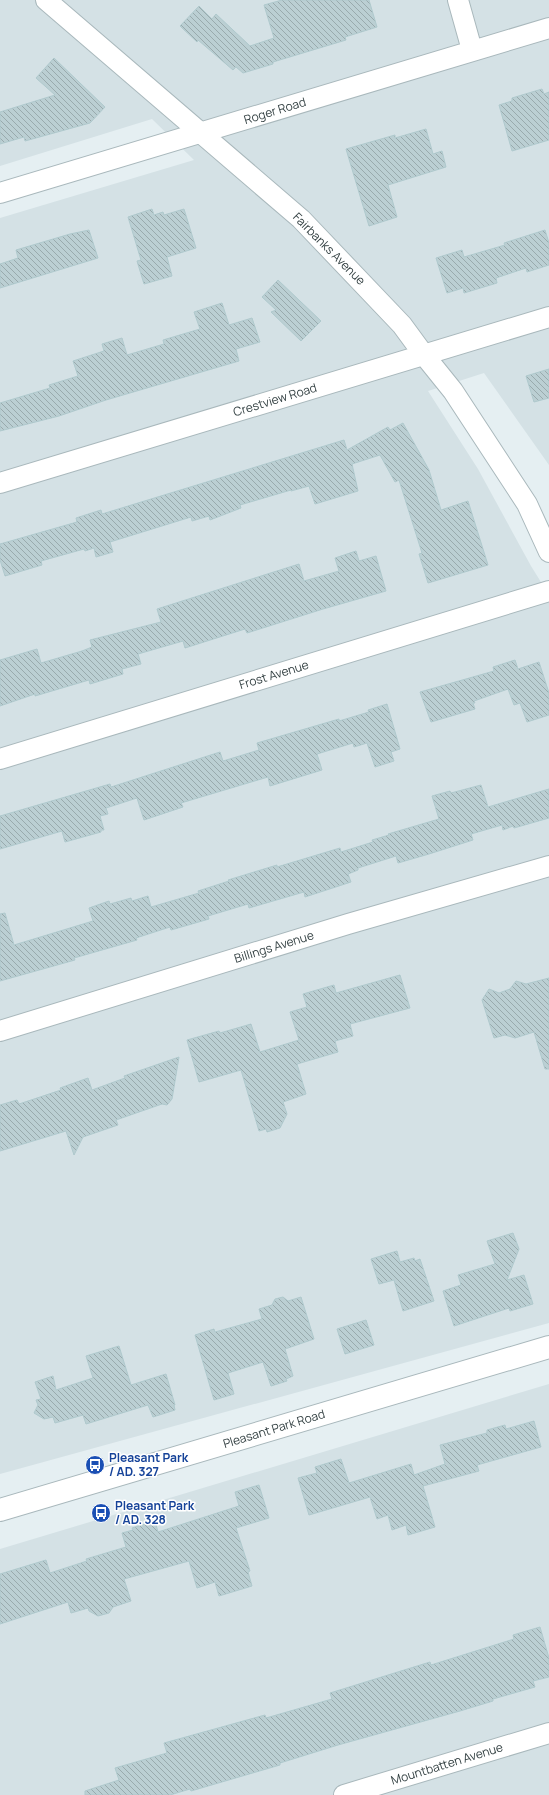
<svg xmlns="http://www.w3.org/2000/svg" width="549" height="1795" font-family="Manrope,sans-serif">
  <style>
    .residential { fill: #d4e1e5 }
    .building { fill: url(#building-back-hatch); stroke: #afc9cd }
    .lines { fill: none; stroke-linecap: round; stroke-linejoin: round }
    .minor-casing { stroke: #a9b8bc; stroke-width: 22 }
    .tertiary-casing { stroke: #a9b8bc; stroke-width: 24 }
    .minor { stroke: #fff; stroke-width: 20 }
    .tertiary { stroke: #fff; stroke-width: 22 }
    .labels { text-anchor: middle; stroke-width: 3; stroke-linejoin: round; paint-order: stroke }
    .street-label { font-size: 12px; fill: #354244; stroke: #fff }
    .transit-label { font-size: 12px; font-weight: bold; fill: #164399; stroke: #fff; text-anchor: start }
  </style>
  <defs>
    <pattern id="building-back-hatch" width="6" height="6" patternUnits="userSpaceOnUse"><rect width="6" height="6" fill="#bbcfd3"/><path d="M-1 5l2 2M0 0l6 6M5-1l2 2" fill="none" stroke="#99aaad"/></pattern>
  </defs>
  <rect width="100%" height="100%" fill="#e5eff2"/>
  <path class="residential" d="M0 0H549V465L484 373 428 391 478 469 531 566 549 595V1323L0 1474V218L194 160 152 119 0 166Z
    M549 1384V1795H0V1549Z"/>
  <path class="building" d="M282 0H369L377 27 345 37 346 40 273 62V64L243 73 236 67 233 70 198 40 197 42 180 26 199 6 212 19 216 14 250 46 274 38 264 5Z
    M54 58 105 107 90 123 25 141 24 137 0 144V112L55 95 36 78Z
    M542 89 544 94 549 92V140L512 151 499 105 512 101V98Z
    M426 129 433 154 442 151 446 167 388 185 397 217 369 226 346 149 395 135V138Z
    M152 209 154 215 163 212 164 215 184 209 196 248 167 257 172 276 144 284 137 261 141 260 128 217Z
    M89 230 98 258 0 288V264L18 258 16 250 70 234Z
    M545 230 549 243V265L527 272 526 268 496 278 497 283 464 293 463 288 447 293 436 258 462 250 464 257 505 245 504 243Z
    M278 280 321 321 301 341 271 312 276 310 262 297Z
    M222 303 229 325 252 318 260 342 236 349 239 361 106 400 59 416 0 431V403L50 388 49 385 78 376 73 361 104 351 102 344 122 338 127 355 164 344 163 340 200 329 194 312Z
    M549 369V398L534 402 526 376Z
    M403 423 429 470 441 510 468 501 488 565 428 583 419 554 422 553 399 480 395 482 380 455 352 464 358 491 315 504 309 486 291 491V490L240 505 241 508 210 520 209 516 192 521 191 517 110 542 113 552 96 557 94 548 85 551 84 549 41 561 42 565 5 576 0 560V544L77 522 76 518 101 510 102 514 344 440 347 450 388 427 390 430Z
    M356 551 359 561 376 556 386 591 323 609 247 633 245 629 185 648 183 641 138 654 141 664 122 669 123 674 90 684 89 680 35 696V694L0 706V660L37 649 41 663 82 651 92 647 90 640 161 622 157 609 299 564 304 581 339 571 335 558Z
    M515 660 518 669 539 662 549 693V715L527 722 520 703 514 705 508 689 474 701 475 703H473L475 709 431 722 420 692 494 671 493 667Z
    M387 704 400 749 391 752 394 761 375 767 367 743 354 747 353 743 317 754 322 770 270 786 268 777 181 803 183 807 144 820 137 798 106 808 108 814 100 816 104 830H101V832L65 842 62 831 0 849V816L110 784 111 787 220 752 223 761 259 750 257 743 339 719V721L369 712 368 710Z
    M481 785 488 807 549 789V818L514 828 513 826 503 830 502 825 471 834 473 840 429 854 398 863 396 856 358 868V870L348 874 351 882 305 897 304 892 249 908 248 904 208 916 209 919 171 930 170 927 136 938 137 940 74 958 75 960 0 981V914L5 913 14 945 93 921 89 908 109 901 110 904 131 898 132 901 148 896 151 907 199 893 198 891 229 881 228 880 277 865V867L340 848 341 852 373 842 372 840 389 835 388 834 439 819 432 796 450 791 451 793Z
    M400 975 410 1008 350 1024 353 1036 335 1041 338 1052 297 1064 306 1094 283 1102 287 1114 280 1128 267 1132 266 1129 259 1131 241 1070 199 1082 187 1040 219 1031 220 1033 251 1024 260 1052 299 1040 290 1012 307 1007 303 994 334 985 336 993Z
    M549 978V1069H545L534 1032 515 1038 505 1035 494 1038 482 1000 489 989 499 993 510 989 516 981 526 984Z
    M179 1057 172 1099 167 1105 162 1104 116 1120 118 1125 83 1137 74 1155 66 1131 0 1151V1105L17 1100 19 1104 61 1090 60 1088 88 1078 92 1090 125 1078 124 1076Z
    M513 1233 519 1249 507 1280 524 1275 533 1304 510 1311 509 1308 454 1326 443 1291 461 1285 458 1275 495 1264 487 1241Z
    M397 1251 400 1262 414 1258 415 1261 420 1259 434 1301 403 1311 394 1280 379 1284 371 1259Z
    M283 1297 288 1301 301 1297 314 1339 285 1349 293 1376 286 1379 287 1381 271 1386 263 1362 228 1373 234 1394 214 1400 195 1335 214 1329 215 1332 262 1319 259 1309 272 1305 275 1299Z
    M366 1320 374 1345 345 1354 337 1329Z
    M119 1346 131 1385 166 1374 175 1405H174L175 1410 153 1417 148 1405 86 1424 83 1415 55 1423 53 1417 44 1419 34 1413 38 1405 36 1400 41 1399 35 1382 53 1376 56 1390 93 1378 86 1356Z
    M534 1421 541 1447 477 1465 479 1471 423 1486 435 1527 408 1535 406 1525 392 1530 388 1515 377 1519 370 1497 309 1515 298 1478 317 1473 315 1467 341 1459 349 1483 411 1464 414 1475 445 1464 440 1445 487 1433V1430L505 1425 506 1429Z
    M259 1485 269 1518 236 1528 250 1571 248 1572 252 1586 219 1596 215 1582 197 1588 189 1561 124 1579 131 1601 113 1607 109 1613 98 1616 89 1611 88 1608 71 1613 68 1602 0 1624V1574L46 1560 50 1573 87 1561 86 1559 126 1547 122 1533 133 1530 132 1528 155 1521 158 1532 239 1506 235 1492Z
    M540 1627 549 1658V1677L533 1681 535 1687 493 1699V1701L460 1711 338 1745 280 1763V1765L191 1791 190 1789 170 1795H85V1791L119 1780 115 1768 167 1753 164 1743 265 1715 266 1718 332 1699 330 1693 430 1662 431 1665 514 1639 513 1635Z"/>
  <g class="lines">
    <defs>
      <path id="minor" d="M46 0 301 219 402 325 424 355 453 391 527 504 549 552
        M458 0 472 50
        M0 193 549 28
        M0 483 549 317
        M0 759 549 591
        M0 1031 348 924 549 866
        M344 1795 549 1733"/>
      <path id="tertiary" d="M0 1510 549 1347"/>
    </defs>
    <use href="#minor" class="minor-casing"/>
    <use href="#tertiary" class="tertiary-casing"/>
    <use href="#minor" class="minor"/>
    <use href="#tertiary" class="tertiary"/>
  </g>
  <defs>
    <symbol id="bus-disc" viewBox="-11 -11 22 22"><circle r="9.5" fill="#1a4fb4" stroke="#fff"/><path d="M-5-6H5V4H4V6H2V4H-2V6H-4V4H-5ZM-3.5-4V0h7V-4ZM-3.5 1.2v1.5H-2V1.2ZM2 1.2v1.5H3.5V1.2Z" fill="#fff"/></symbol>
  </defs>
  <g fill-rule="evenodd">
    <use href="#bus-disc" x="84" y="1454" width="22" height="22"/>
    <use href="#bus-disc" x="90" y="1502" width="22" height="22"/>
  </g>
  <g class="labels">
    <g class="street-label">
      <text transform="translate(275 111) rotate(-17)" y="4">Roger Road</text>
      <text transform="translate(329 249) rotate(45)" y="4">Fairbanks Avenue</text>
      <text transform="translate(275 400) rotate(-17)" y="4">Crestview Road</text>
      <text transform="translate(274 675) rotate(-17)" y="4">Frost Avenue</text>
      <text transform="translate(274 947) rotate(-17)" y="4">Billings Avenue</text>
      <text transform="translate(274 1429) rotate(-17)" y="4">Pleasant Park Road</text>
      <text transform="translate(447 1764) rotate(-17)" y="4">Mountbatten Avenue</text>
    </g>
    <g class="transit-label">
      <text x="109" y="1462">Pleasant Park<tspan x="109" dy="14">/ AD. 327</tspan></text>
      <text x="115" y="1510">Pleasant Park<tspan x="115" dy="14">/ AD. 328</tspan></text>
    </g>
  </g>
</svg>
